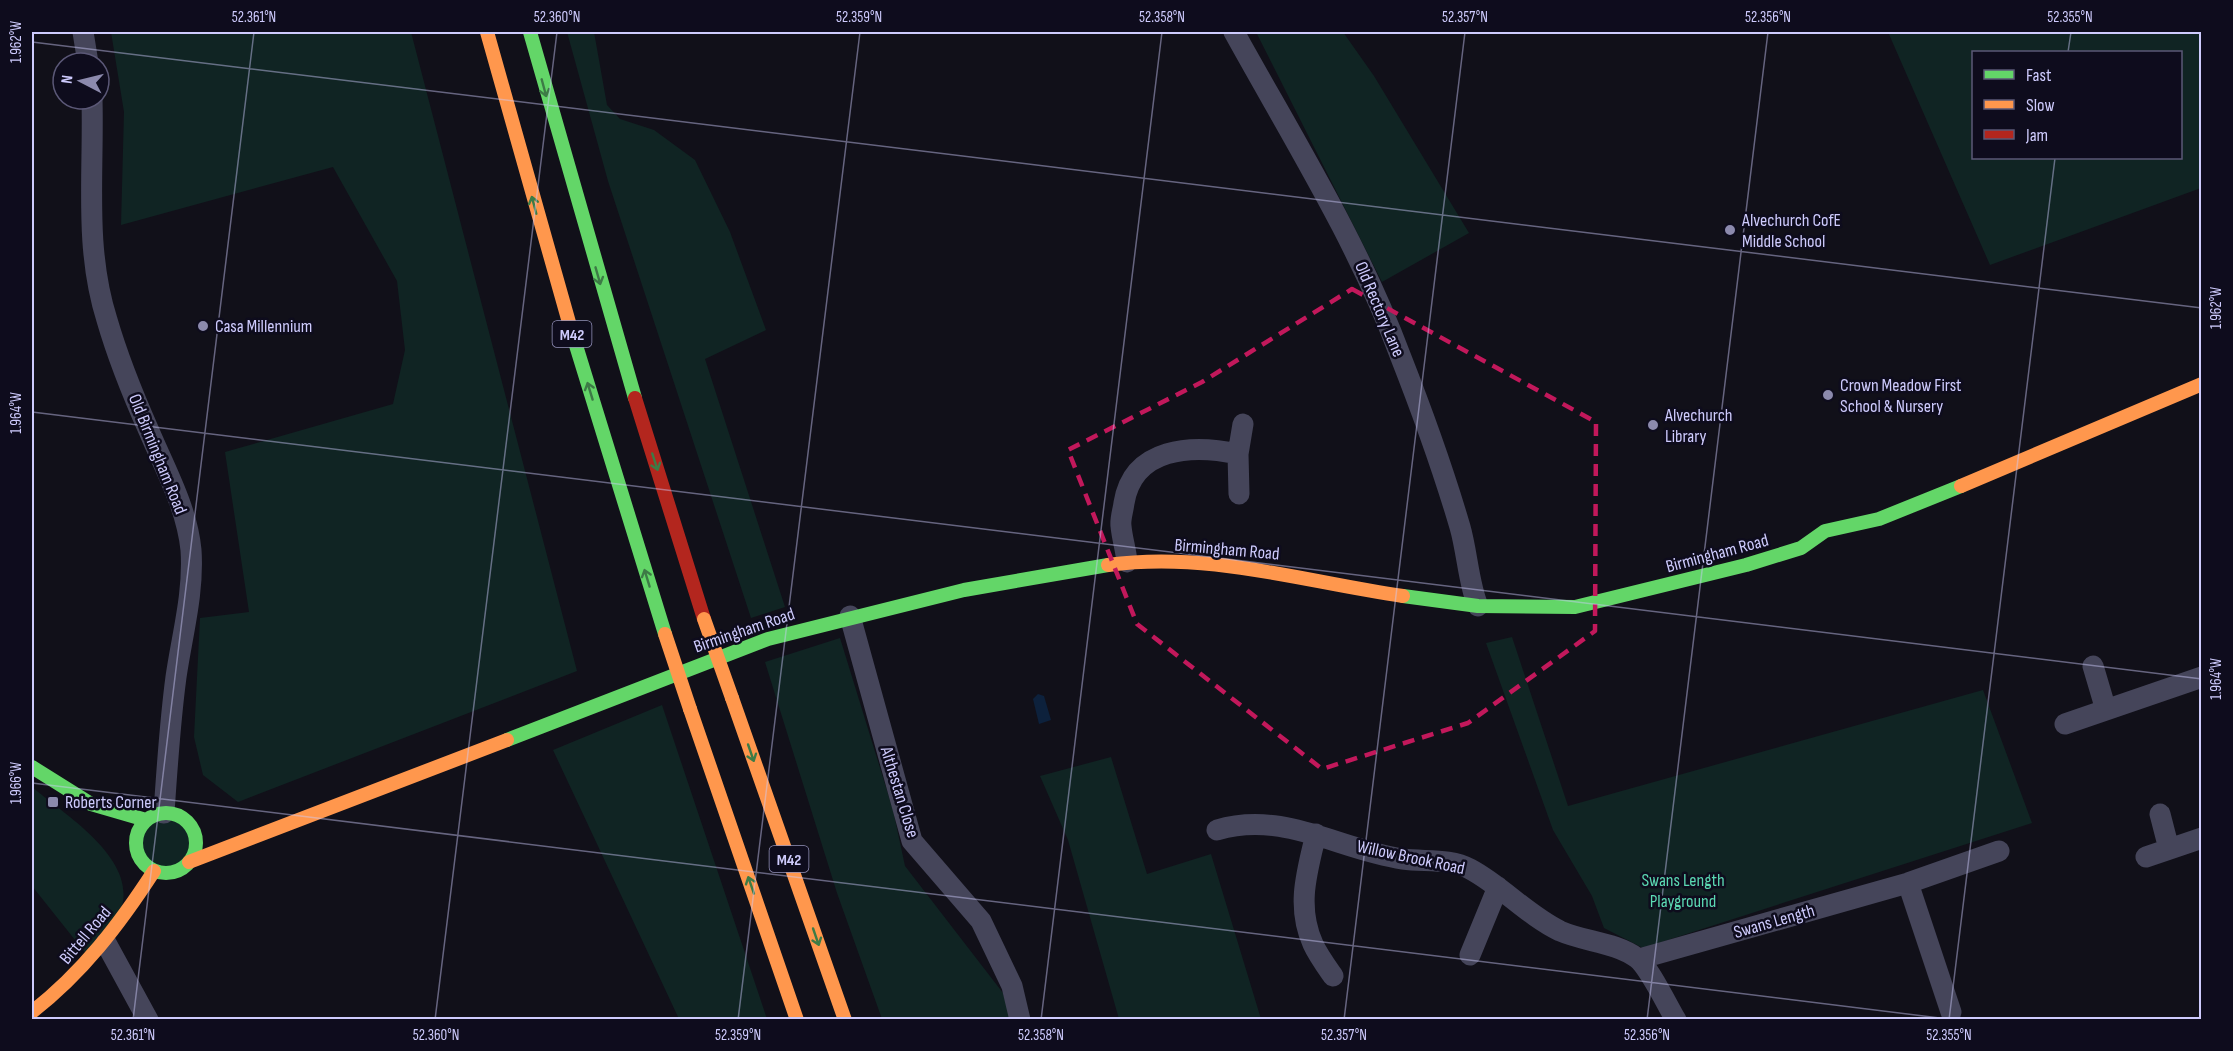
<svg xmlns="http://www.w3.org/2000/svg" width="2233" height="1051" font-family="'Sofia Sans Condensed',sans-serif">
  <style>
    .green { fill: #102423; fill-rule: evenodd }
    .water { fill: #0d213c }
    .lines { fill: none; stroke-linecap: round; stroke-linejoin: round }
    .street { stroke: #45455a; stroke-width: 21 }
    .fast { stroke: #63d668; stroke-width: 14 }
    .slow { stroke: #ff974d; stroke-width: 14 }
    .jam { stroke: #b3261e; stroke-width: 14 }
    .slow-bridge { stroke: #ff974d; stroke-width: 14 }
    .oneway { stroke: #3d7b46 }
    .marked { fill: none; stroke: #c2185b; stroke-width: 4.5; stroke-dasharray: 12 8; stroke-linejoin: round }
    .ticks { fill: none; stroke: #cecbfd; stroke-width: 1.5; stroke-opacity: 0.45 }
    .poi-dot { fill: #8c8aad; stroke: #0e0c1d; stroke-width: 2 }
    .labels { text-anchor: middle; stroke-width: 5; stroke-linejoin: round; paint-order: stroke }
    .shield { fill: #0e0c1d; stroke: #9492ba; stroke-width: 1.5 }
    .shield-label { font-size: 16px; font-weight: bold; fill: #cecbfd }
    .poi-label { font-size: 18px; fill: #cecbfd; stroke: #0e0c1d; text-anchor: start }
    .street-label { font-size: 18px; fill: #cecbfd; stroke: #0e0c1d }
    .park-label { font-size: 18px; fill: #5bd9b3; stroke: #0e0c1d }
    .neatline { fill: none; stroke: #cecbfd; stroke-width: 2 }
    .ticks-label { font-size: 15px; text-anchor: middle; fill: #cecbfd }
  </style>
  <rect width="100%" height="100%" fill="#111019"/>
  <path class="green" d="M111 32H411L577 671 238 802 203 775 194 737 200 618 249 612 225 452 393 404 405 350 397 281 333 167 121 225 124 112Z
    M567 32H594L607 105 620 119 654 130 695 160 730 232 766 330 705 359 785 607 751 618 608 181Z
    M1256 32H1343L1374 76 1469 233 1382 282Z
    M1888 32H2201V188L1990 265ZM1974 52H2180V158H1974Z
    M1512 637 1568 806 1983 690 2032 823 1643 948 1604 928 1592 896 1553 830 1486 643Z
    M840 638 893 810 905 866 1003 993 1011 1019H882L837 893 765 662Z
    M662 705 767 1019H679L553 750Z
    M1111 757 1147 874 1211 854 1261 1019H1119L1068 840 1040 776Z
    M32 787C64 814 135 857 122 906 119 919 96 943 87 955L32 886Z
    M141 843a24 24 0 1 1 48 0a24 24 0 1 1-48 0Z"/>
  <path class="water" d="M1038 694 1044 696 1051 720 1039 724 1033 699Z"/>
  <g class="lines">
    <path class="street" d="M83 32 88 63
      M1234 32C1292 137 1358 242 1400 355 1422 411 1443 469 1460 527 1467 551 1469 586 1478 606
      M92 99C94 174 84 248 107 320 118 358 133 395 149 431 165 469 187 508 191 550 194 593 182 635 176 677 170 722 167 767 164 813
      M1238 454 1239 494
      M1127 562C1126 550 1122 538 1121 526 1120 519 1123 511 1124 503 1133 447 1192 444 1238 454L1243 424
      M850 616 912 841 981 921 1012 986 1020 1020
      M2093 666 2106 710
      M2065 724 2202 677
      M2160 814 2169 849
      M1217 830C1284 810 1339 850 1403 859 1425 862 1450 858 1470 869 1502 886 1527 915 1560 931 1585 942 1615 942 1637 958 1649 967 1667 1005 1676 1020
      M1316 834C1307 872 1296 906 1313 944 1318 955 1326 966 1333 976
      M2146 857 2202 838
      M1908 883 1951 1012
      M106 943 148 1020
      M1470 955 1498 887
      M1639 959 1908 883 1999 851"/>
    <path class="fast" d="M530 32 635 398
      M570 326 665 634
      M1403 596 1478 606 1575 607 1746 565 1801 548 1825 531 1879 519 1961 486
      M507 740 768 639 964 590 1108 565
      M32 767 91 804 146 820
      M136 843a30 30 0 1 1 60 0a30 30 0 1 1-60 0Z"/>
    <path class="slow" d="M487 32 570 326
      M1961 486 2202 384
      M1108 565C1209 551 1304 582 1403 596
      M732 698 845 1020
      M690 709 797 1020
      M189 862 507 740
      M32 1012C83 972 119 925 154 871"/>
    <path class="jam" d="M635 398 704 619"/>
    <path class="slow-bridge" d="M704 619 732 698
      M665 634 690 709"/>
  </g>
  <defs><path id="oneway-shaft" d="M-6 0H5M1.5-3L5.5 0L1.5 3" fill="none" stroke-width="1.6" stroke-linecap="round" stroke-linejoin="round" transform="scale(1.5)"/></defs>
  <g class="oneway">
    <use href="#oneway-shaft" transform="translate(544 88) rotate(75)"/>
    <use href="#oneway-shaft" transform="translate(534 205) rotate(-105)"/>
    <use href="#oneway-shaft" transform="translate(598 276) rotate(74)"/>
    <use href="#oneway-shaft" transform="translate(590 391) rotate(-107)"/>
    <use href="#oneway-shaft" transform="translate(655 462) rotate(72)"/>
    <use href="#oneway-shaft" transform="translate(647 578) rotate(-107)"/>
    <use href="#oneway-shaft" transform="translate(751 753) rotate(71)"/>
    <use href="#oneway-shaft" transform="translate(751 885) rotate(-109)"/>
    <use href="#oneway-shaft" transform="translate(816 937) rotate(71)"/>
  </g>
  <path class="marked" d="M1352 289 1596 422 1595 631 1468 723 1322 769 1137 624 1068 450 1202 382Z"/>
  <path class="ticks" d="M32 42 2202 308M2068 52 2071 32M32 412 2202 679M32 783 1956 1020M133 1020 254 32M435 1020 557 32M738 1020 860 32M1041 1020 1162 32M1344 1020 1465 32M1647 1020 1768 32M1949 1020 2055 158"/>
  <g class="poi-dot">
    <circle cx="1730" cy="230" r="6"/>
    <circle cx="203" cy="326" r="6"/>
    <circle cx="1828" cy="395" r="6"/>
    <circle cx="1653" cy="425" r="6"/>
    <rect x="47" y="796" width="12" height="12" rx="3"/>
  </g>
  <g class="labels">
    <g class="shield">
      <rect x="552.5" y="321" width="39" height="26" rx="4.5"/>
      <rect x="769.5" y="846" width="39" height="26" rx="4.5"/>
    </g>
    <g class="shield-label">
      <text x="572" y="340">M42</text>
      <text x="789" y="865">M42</text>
    </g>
    <g class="poi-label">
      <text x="1742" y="226">Alvechurch CofE<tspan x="1742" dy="21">Middle School</tspan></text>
      <text x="215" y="332">Casa Millennium</text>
      <text x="1840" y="391">Crown Meadow First<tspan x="1840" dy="21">School &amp; Nursery</tspan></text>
      <text x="1665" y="421">Alvechurch<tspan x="1665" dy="21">Library</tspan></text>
      <text x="65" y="808">Roberts Corner</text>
    </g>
    <g class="street-label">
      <text transform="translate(1380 309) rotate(67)" y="6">Old Rectory Lane</text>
      <text transform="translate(158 454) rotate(68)" y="6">Old Birmingham Road</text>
      <text transform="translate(1227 549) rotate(5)" y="6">Birmingham Road</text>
      <text transform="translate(1717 553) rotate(-15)" y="6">Birmingham Road</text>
      <text transform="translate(744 630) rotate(-19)" y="6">Birmingham Road</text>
      <text transform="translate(900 792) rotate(73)" y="6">Althestan Close</text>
      <text transform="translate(1411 857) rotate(12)" y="6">Willow Brook Road</text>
      <text transform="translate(1774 921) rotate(-16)" y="6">Swans Length</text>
      <text transform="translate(85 935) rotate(-50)" y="6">Bittell Road</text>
    </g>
    <g class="park-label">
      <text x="1683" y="886">Swans Length<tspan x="1683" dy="21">Playground</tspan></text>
    </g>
  </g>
  <rect width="2233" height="1051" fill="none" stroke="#0e0c1d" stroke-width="66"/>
  <rect x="1972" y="51" width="210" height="108" fill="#0e0c1d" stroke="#5b5877" stroke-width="1.5"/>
  <rect x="1984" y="70" width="30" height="9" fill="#63d668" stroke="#5b5877" stroke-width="1.5"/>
  <text x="2026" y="81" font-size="18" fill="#cecbfd">Fast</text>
  <rect x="1984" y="100" width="30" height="9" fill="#ff974d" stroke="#5b5877" stroke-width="1.5"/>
  <text x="2026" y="111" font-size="18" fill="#cecbfd">Slow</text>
  <rect x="1984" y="130" width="30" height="9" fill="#b3261e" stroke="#5b5877" stroke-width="1.5"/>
  <text x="2026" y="141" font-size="18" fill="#cecbfd">Jam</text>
  <g transform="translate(81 81) rotate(277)"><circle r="28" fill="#0e0c1d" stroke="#5b5877" stroke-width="1.5"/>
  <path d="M0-4.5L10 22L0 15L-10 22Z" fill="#8c8aad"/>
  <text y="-9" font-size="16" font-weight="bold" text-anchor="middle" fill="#cecbfd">N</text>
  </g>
  <rect x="33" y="33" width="2167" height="985" class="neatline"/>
  <g class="ticks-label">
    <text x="254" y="22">52.361°N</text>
    <text x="557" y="22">52.360°N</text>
    <text x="859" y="22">52.359°N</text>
    <text x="1162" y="22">52.358°N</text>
    <text x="1465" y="22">52.357°N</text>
    <text x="1768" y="22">52.356°N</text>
    <text x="2070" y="22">52.355°N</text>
    <text transform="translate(16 42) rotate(-90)" y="5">1.962°W</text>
    <text transform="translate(2216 308) rotate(-90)" y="5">1.962°W</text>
    <text transform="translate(16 413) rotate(-90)" y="5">1.964°W</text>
    <text transform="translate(2216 679) rotate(-90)" y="5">1.964°W</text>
    <text transform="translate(16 783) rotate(-90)" y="5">1.966°W</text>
    <text x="133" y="1040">52.361°N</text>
    <text x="436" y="1040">52.360°N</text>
    <text x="738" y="1040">52.359°N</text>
    <text x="1041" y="1040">52.358°N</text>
    <text x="1344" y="1040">52.357°N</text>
    <text x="1647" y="1040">52.356°N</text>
    <text x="1949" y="1040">52.355°N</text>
  </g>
</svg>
